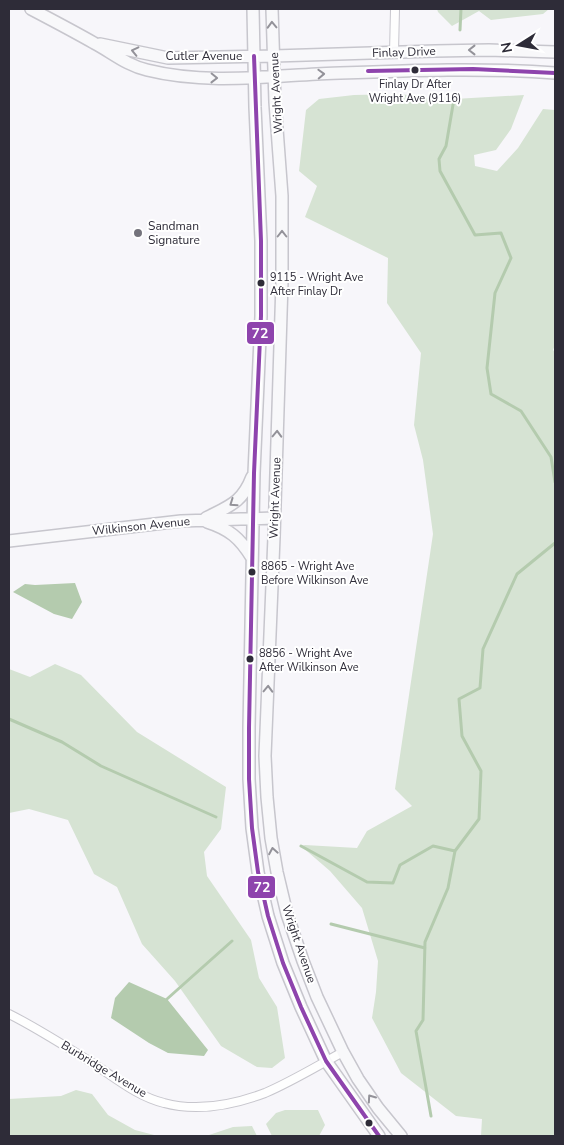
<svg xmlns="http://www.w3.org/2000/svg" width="564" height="1145" font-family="'Nunito Sans',sans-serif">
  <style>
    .green { fill: #d6e3d3 }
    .water { fill: #b4cbae }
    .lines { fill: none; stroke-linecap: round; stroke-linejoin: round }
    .stream { stroke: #b4cbae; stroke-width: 3 }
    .street-casing { stroke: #c7c6cd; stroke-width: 10 }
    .secondary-casing { stroke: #c7c6cd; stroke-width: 14 }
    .street { stroke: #fefefe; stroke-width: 8 }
    .secondary { stroke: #f8f8fa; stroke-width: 11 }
    .bus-1-casing { stroke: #fff; stroke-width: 8 }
    .bus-1 { stroke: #8e44ad; stroke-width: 4 }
    .oneway { stroke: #939299 }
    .bus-dot { fill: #2e2c38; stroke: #fff; stroke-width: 2 }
    .poi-dot { fill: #74737c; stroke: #fff; stroke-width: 2 }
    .labels { text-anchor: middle; stroke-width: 4; stroke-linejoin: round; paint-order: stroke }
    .bus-label { font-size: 11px; fill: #2e2c38; stroke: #fff; text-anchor: start }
    .street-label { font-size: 12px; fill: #2e2c38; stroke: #fff }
    .poi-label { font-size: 12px; fill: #2e2c38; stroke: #fff; text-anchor: start }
    .line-badge { stroke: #fff; stroke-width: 2 }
    .badge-label { font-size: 14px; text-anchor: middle; font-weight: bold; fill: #fff }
  </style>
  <rect width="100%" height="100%" fill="#f7f6fa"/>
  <path class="green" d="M437 9H549L543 14 491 20 479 11 452 26 438 12Z
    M401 94 437 100 524 95 511 129 496 150 474 155 475 166 497 171 518 148 543 109 555 110V345L553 350 555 352V1136H481L482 1119 456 1116 401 1073 372 1018 376 992 378 961 362 908 330 871 301 846 305 845 357 848 367 831 412 806 395 789 433 534 423 460 414 425 421 353 387 303 388 258 305 217 317 186 299 171 306 110 319 99 354 95Z
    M55 664 81 675 137 732 226 787 221 829 204 852 207 876 251 940 259 978 277 1007 285 1058 272 1068 257 1067 221 1046 175 981 142 944 117 887 94 874 68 820 29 809 9 813V669L30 677Z
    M76 1090 92 1094 108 1115 135 1130 158 1136H9V1099L61 1096Z
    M285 1110H318L325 1125 319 1136H272L266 1124 276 1113Z
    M252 1126 257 1136H206L233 1127Z"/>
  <path class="water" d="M75 583 82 602 72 619 54 614 13 592 25 584 35 585Z
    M129 982 167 999 208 1050 204 1056 168 1053 149 1043 111 1018 115 998Z"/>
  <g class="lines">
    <path class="stream" d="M460 30 461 9
      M455 93 446 146 439 159 440 171 475 235 501 233 511 258 495 293 487 368 491 394 521 411 551 457 555 482
      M9 719 62 742 101 766 216 817
      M301 846 367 882 393 883 400 865 433 846 455 851
      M331 924 425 948
      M167 999 232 941
      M431 1116 416 1031 423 1020 425 942 448 888 455 851 479 819 481 771 462 736 459 699 480 688 483 649 517 574 555 543"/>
    <defs>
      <path id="street" d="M394 52 395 9
        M9 1014C39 1029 68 1048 97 1066 118 1080 139 1097 164 1103 197 1112 233 1105 265 1093 291 1082 317 1066 343 1052"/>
      <path id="secondary" d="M31 9C52 20 73 31 94 43 113 53 126 65 147 70 203 84 261 77 317 74 397 71 475 67 555 73
        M253 9 255 107 261 241V316L254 473 249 728V779L252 828 258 872 268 916 283 963 301 1007 326 1061 379 1136
        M272 9 275 102 282 196V282L274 537 265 756 267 797 271 838 277 872 287 914 303 961 317 997 343 1052 358 1079 378 1108 401 1136
        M100 44 168 58 274 56 435 51 489 50 555 52
        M206 518C229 506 242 503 252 477
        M207 522C229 529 240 538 252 558
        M9 541 181 521 274 518"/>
    </defs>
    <use href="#street" class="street-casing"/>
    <use href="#secondary" class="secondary-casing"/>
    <use href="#street" class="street"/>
    <use href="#secondary" class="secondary"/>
    <defs>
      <path id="bus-1" d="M254 56 261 241V316L254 473 249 728V779L252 828 258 872 268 916 283 963 301 1007 326 1061 379 1136
        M368 71 473 69 555 73"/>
    </defs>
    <use href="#bus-1" class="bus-1-casing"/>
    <use href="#bus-1" class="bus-1"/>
  </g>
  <defs><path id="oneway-chevron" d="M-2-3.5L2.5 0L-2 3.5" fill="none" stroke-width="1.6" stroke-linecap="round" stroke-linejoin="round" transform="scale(1.25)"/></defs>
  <g class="oneway">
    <use href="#oneway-chevron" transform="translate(272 25) rotate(-92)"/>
    <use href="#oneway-chevron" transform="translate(472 50) rotate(180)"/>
    <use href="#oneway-chevron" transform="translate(135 51) rotate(-167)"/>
    <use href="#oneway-chevron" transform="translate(321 74) rotate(-2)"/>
    <use href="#oneway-chevron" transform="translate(214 78) rotate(1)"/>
    <use href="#oneway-chevron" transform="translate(282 234) rotate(-90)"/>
    <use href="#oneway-chevron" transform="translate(277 434) rotate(-88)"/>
    <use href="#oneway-chevron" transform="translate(233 503) rotate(145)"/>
    <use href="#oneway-chevron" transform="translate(268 689) rotate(-88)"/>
    <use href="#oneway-chevron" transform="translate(273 851) rotate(-100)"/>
    <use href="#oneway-chevron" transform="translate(371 1098) rotate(-125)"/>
  </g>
  <g class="bus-dot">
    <circle cx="415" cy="70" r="4.5"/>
    <circle cx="261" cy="283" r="4.5"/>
    <circle cx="252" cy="572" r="4.5"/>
    <circle cx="250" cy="659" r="4.5"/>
    <circle cx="369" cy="1123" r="4.5"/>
  </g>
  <circle class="poi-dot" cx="138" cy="233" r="5"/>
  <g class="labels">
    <g class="bus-label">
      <text x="415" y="88" text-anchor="middle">Finlay Dr After<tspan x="415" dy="14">Wright Ave (9116)</tspan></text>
      <text x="270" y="281">9115 - Wright Ave<tspan x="270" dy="14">After Finlay Dr</tspan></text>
      <text x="261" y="570">8865 - Wright Ave<tspan x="261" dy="14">Before Wilkinson Ave</tspan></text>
      <text x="259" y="657">8856 - Wright Ave<tspan x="259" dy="14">After Wilkinson Ave</tspan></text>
    </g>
    <g class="street-label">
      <text transform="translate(404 52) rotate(-2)" y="4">Finlay Drive</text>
      <text x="204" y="60">Cutler Avenue</text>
      <text transform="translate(276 93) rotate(-93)" y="4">Wright Avenue</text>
      <text transform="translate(275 498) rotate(-88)" y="4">Wright Avenue</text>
      <text transform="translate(141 526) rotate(-6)" y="4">Wilkinson Avenue</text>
      <text transform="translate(299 944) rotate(71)" y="4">Wright Avenue</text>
      <text transform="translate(104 1069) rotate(31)" y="4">Burbridge Avenue</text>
    </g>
    <g class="poi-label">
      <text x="148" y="230">Sandman<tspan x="148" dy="14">Signature</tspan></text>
    </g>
  </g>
  <g class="line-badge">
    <rect x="246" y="321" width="29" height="24" rx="5" fill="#8e44ad"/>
    <rect x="247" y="875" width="29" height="24" rx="5" fill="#8e44ad"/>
  </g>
  <g class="badge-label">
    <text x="260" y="338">72</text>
    <text x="262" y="892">72</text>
  </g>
  <rect width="564" height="1145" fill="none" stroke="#2e2c38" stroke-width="20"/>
  <g transform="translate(519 45) rotate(259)" stroke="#ffffff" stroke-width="4" paint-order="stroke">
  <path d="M0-4L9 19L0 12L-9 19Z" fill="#2e2c38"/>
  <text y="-8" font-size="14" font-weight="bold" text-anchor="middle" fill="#2e2c38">N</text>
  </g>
</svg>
